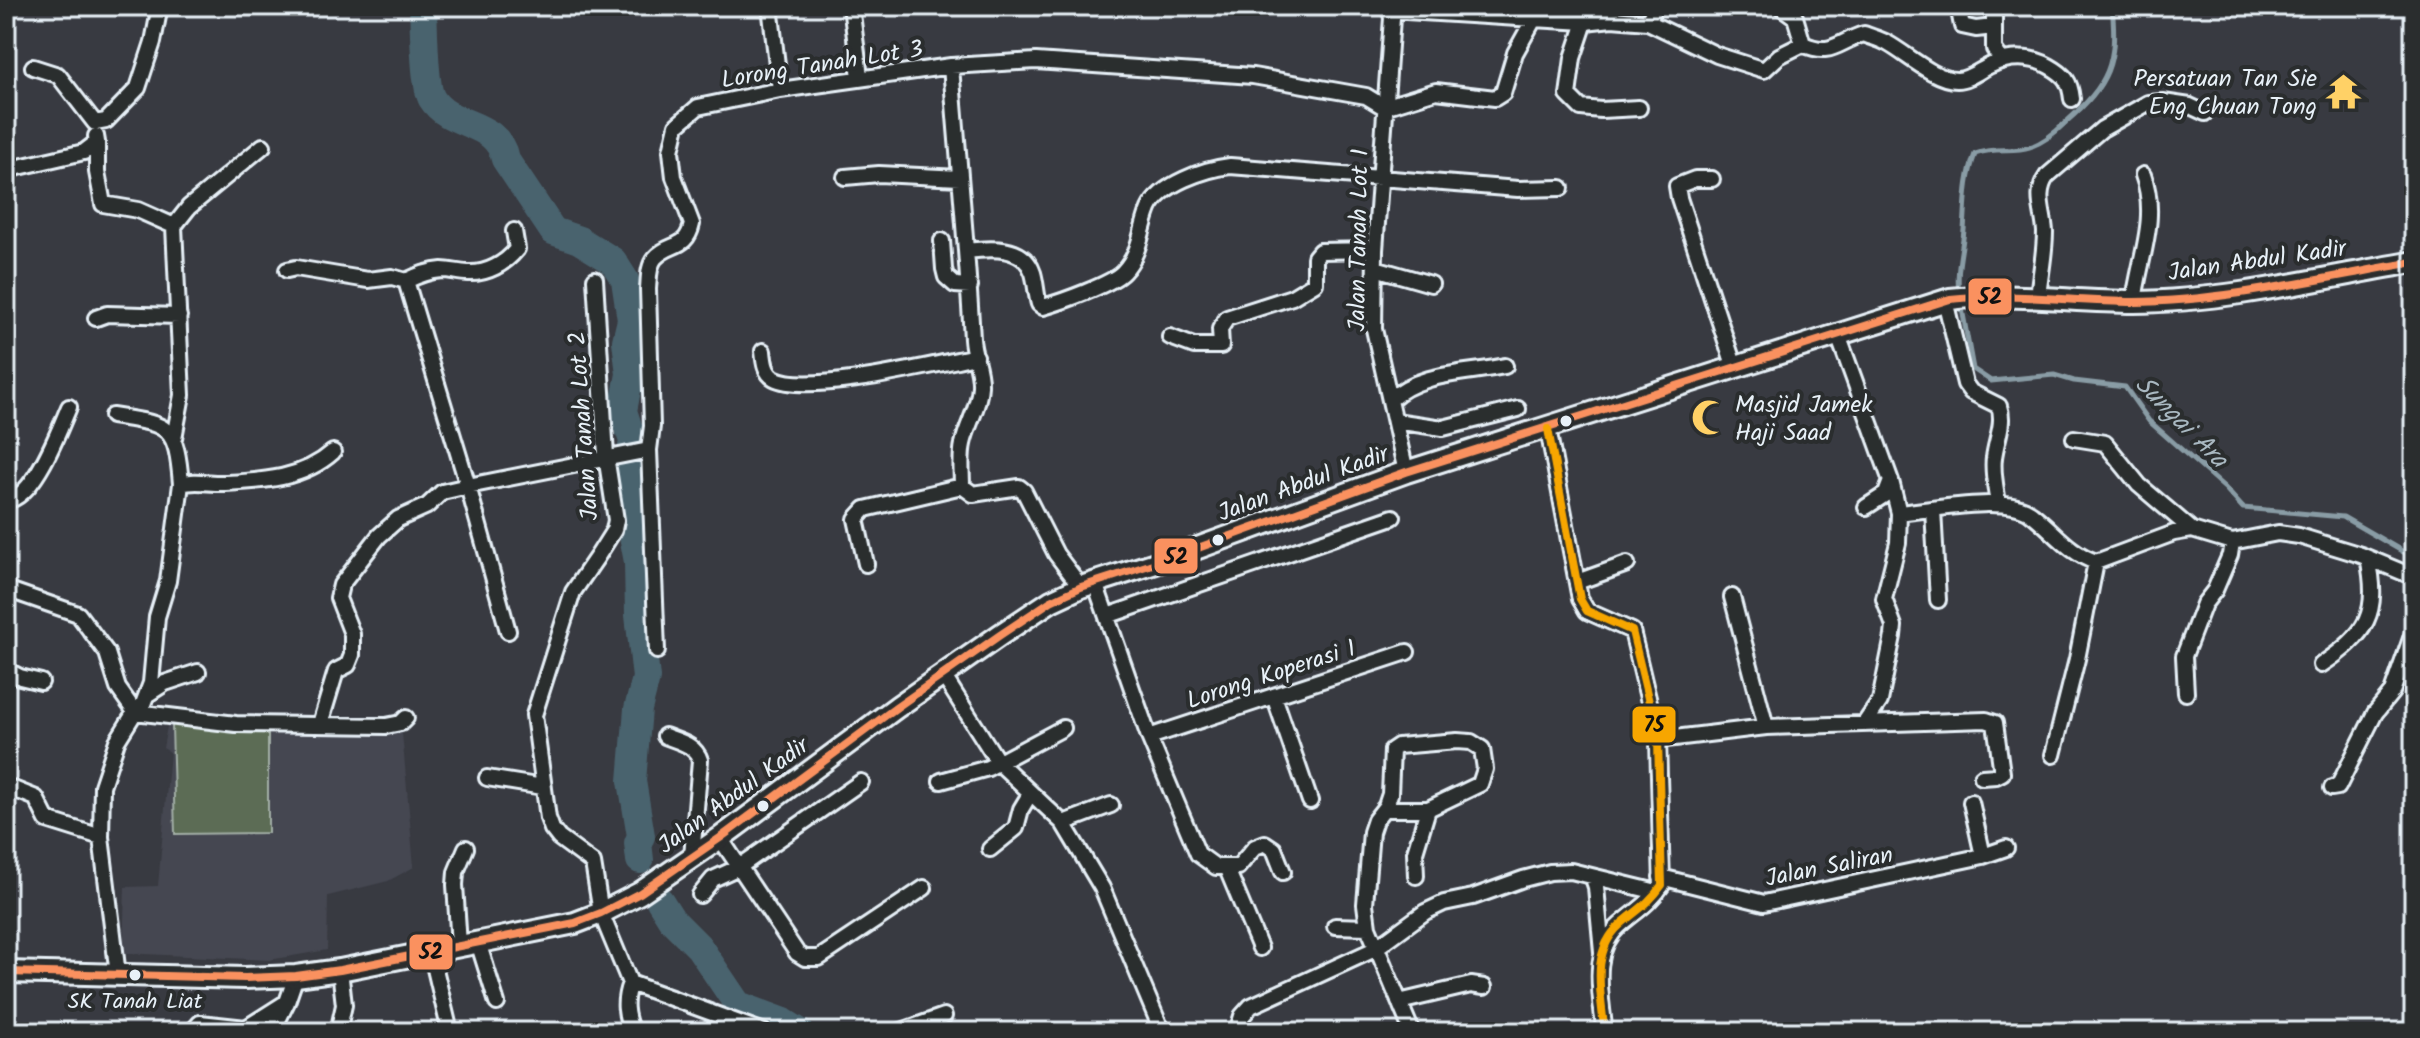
<svg xmlns="http://www.w3.org/2000/svg" width="2420" height="1038" font-family="Kalam,sans-serif">
  <style>
    .built { fill: #454751 }
    .green { fill: #5c6c55; stroke: #a2aea6; stroke-width: 2 }
    .lines { fill: none; stroke-linecap: round; stroke-linejoin: round }
    .stream { stroke: #899ca5; stroke-width: 5 }
    .river { stroke: #4a636e; stroke-width: 28 }
    .street-casing { stroke: #e8f1f8; stroke-width: 20 }
    .secondary-casing { stroke: #e8f1f8; stroke-width: 26 }
    .street { stroke: #2a2d2e; stroke-width: 14 }
    .secondary { stroke: #2a2d2e; stroke-width: 20 }
    .bus-1-casing { stroke: #2a2d2e; stroke-width: 14 }
    .bus-2-casing { stroke: #2a2d2e; stroke-width: 14 }
    .bus-1 { stroke: #fa915f; stroke-width: 8 }
    .bus-2 { stroke: #f7a600; stroke-width: 8 }
    .bus-dot { fill: #e8f1f8; stroke: #2a2d2e; stroke-width: 3 }
    .labels { text-anchor: middle; stroke-width: 8; stroke-linejoin: round; paint-order: stroke }
    .bus-label { font-size: 22px; fill: #e8f1f8; stroke: #2a2d2e }
    .street-label { font-size: 24px; fill: #e8f1f8; stroke: #2a2d2e }
    .poi-label { font-size: 24px; fill: #e8f1f8; stroke: #2a2d2e; text-anchor: end }
    .water-label { font-size: 26px; font-style: italic; fill: #a9b8c1; stroke: #2a2d2e }
    .line-badge { stroke: #2a2d2e; stroke-width: 3 }
    .pale-badge-label { font-size: 22px; text-anchor: middle; font-weight: bold; fill: #111 }
  </style>
  <rect width="100%" height="100%" fill="#383a41"/>
  <filter id="ink" filterUnits="userSpaceOnUse"><feTurbulence type="fractalNoise" baseFrequency=".0125" numOctaves="2"/><feDisplacementMap in="SourceGraphic" scale="16" xChannelSelector="R" yChannelSelector="G"/><feConvolveMatrix kernelMatrix="1 2 1 2 8 2 1 2 1" color-interpolation-filters="sRGB"/></filter>
  <g filter="url(#ink)">
    <path class="built" d="M168 721 352 727 402 733 414 867 388 881 328 896 327 950 269 960 123 953 125 887 158 886 170 752 163 748Z"/>
    <path class="green" d="M268 722V833L175 834 172 725Z"/>
    <g class="lines">
      <path class="stream" d="M1959 293C1956 271 1962 252 1964 230 1966 204 1965 180 1975 154 1997 146 2012 153 2030 147 2044 142 2056 132 2066 122 2109 84 2118 63 2112 6
        M1961 303 1973 369 1991 381 2054 375 2074 381 2125 387 2149 421 2225 488 2243 508 2343 517 2414 558"/>
      <path class="river" d="M423 6C424 24 424 86 432 99 451 129 497 119 505 159L553 231 579 240 613 261 625 280 631 320 626 341 630 374 623 411 633 441 629 463 628 509 638 562 639 615 646 678 638 709 632 781 641 836 638 843 640 860
        M660 901 672 920 699 947 738 1005 784 1022 800 1032"/>
      <defs>
        <path id="street" d="M770 6 780 90
          M851 6 860 77
          M1389 6 1392 18 1375 250 1374 329 1406 472
          M1780 6 1795 17 1803 44C1832 57 1837 42 1864 34 1871 37 1880 39 1887 43 1906 53 1934 80 1957 80 1969 80 1980 70 1991 65 2009 56 2031 56 2049 66 2065 75 2070 81 2072 99
          M1958 6 1962 26 1976 29 1994 27
          M1994 6V49L2002 61
          M1390 10 1534 19
          M1585 22 1573 58 1568 95 1581 108 1601 110 1639 108
          M1648 22 1656 6
          M951 66C958 157 967 248 972 339 973 356 981 369 980 386 979 408 967 424 963 444 960 457 962 473 962 486L973 494 1019 487 1024 491 1056 554 1081 587
          M33 67 58 75 95 123 106 121 138 88 153 42 160 6
          M97 142V172L103 204 138 210 174 226
          M6 170 84 152 97 142 96 136
          M845 177 879 174 960 178
          M1712 179H1695L1677 186 1679 198 1735 368
          M942 241 944 269 946 277 955 285 970 286
          M967 251C990 248 1024 245 1033 273 1036 283 1036 294 1039 304L1043 307C1061 302 1112 284 1123 272 1141 253 1140 231 1149 209 1160 184 1205 169 1230 166L1518 189 1561 188
          M1375 268 1431 284
          M287 270 296 268 368 280 392 277 406 281 468 486 649 450
          M595 279 606 456 616 520 614 530 597 557 573 592 534 715 548 818 552 829 559 838 593 863 601 913 630 983 764 1032
          M406 281C418 275 429 271 442 270 451 270 459 273 468 273 487 274 505 264 517 249L514 231
          M2038 297C2040 276 2045 253 2045 232 2044 212 2034 194 2047 176L2102 129 2148 103 2163 102 2190 106 2205 113
          M1945 300 1965 384 1971 392 1999 406C2005 423 1996 440 1994 458 1992 472 1996 489 1998 503
          M2134 302C2139 259 2159 218 2143 175
          M96 318 107 314 179 316
          M1838 335 1891 481 1899 513 1898 543 1884 599 1894 626 1893 636 1880 701 1865 723
          M1170 337 1194 346H1221L1220 329 1227 318 1292 297 1315 283V257L1320 251 1375 250
          M763 351C764 361 765 373 774 378 807 396 936 364 976 356
          M1390 400C1419 372 1467 374 1505 366
          M112 416C169 425 176 423 181 484
          M1395 421 1443 428 1518 409
          M1548 429 1580 599 1587 611 1632 631 1658 740 1662 885C1648 905 1637 910 1620 925 1590 952 1601 992 1604 1028L1602 1032
          M174 438 182 395 174 226 189 207 263 146
          M2074 438 2105 443 2139 485 2192 530
          M333 452C303 479 263 481 225 483 210 484 195 479 181 484L168 581 157 617 151 683 143 704 135 712 236 724 386 726 401 723 406 718
          M6 496 12 499C36 491 59 431 69 407
          M1866 507 1886 494 1891 481
          M1933 510 1938 600
          M1899 513C1931 510 2008 494 2032 514 2054 531 2069 553 2096 562L2174 533 2192 530 2232 542 2278 533 2299 536 2361 555 2414 577
          M866 564 856 519 865 509 962 486
          M1577 582 1627 564
          M1095 583 1149 737 1198 854 1216 867H1238L1255 847 1265 843 1274 849 1283 872
          M6 589 78 614 107 653 118 688 135 712 117 741 102 786 101 837 118 975
          M1732 597 1766 727
          M1107 616 1393 517
          M657 651 649 450 652 426 648 289C649 279 648 266 655 258 670 241 686 251 692 224L674 177 671 151 677 125 698 107 780 90 951 66 1036 61 1253 76 1366 96 1384 107 1436 91 1495 98 1503 93 1515 53 1534 19 1585 22 1612 19 1648 22 1717 55 1764 70 1779 56 1803 44
          M2321 665C2367 634 2380 614 2368 558
          M6 670 20 677 41 682
          M943 675 998 762 1063 823 1102 888 1159 1024 1165 1032
          M2186 693 2184 656 2204 604 2215 590 2230 555 2232 542
          M148 694 165 683 198 672
          M1274 696 1310 801
          M320 724 336 671 348 665 352 655V634L338 598 341 585 379 536 398 519 427 506 442 492 468 486 508 631
          M665 736C679 742 695 744 700 760L692 857
          M1149 737 1407 652
          M1658 740 1766 727 1986 720 1995 723 2002 773 1996 776 1982 777
          M2053 755 2077 659 2096 562
          M487 778 543 787
          M941 781 988 768 1063 728
          M6 786 36 798 47 820 101 837
          M2332 788 2338 787 2375 713 2392 692 2414 630
          M1971 802 1983 856
          M1384 809H1428L1480 784 1485 769 1482 749 1471 742 1457 741 1398 746 1392 750 1390 794 1386 806 1375 820 1371 832 1365 904 1368 927 1412 1032
          M1063 823 1111 805
          M720 838 797 953 805 958H819L924 888
          M990 849 1016 828 1021 809 1030 794
          M1227 869 1260 948
          M1416 876 1415 852 1428 809
          M1661 877 1764 903 1983 856 2006 848
          M1593 878 1596 887 1602 952
          M700 895 713 879 739 867 861 782
          M1335 926 1368 927
          M478 942 497 1003
          M459 945 455 885 456 872 466 848
          M431 952 450 1032
          M630 983C623 1001 625 1015 632 1032
          M1399 1002 1471 985 1484 987
          M192 1032 200 1023 246 1028 287 1002
          M272 1032 287 1002 296 976
          M338 1032 344 1005 340 970
          M899 1032 944 1016
          M1237 1032 1242 1016 1251 1006 1373 950 1425 912 1444 903 1473 897 1523 879 1550 872 1571 871 1657 892"/>
        <path id="secondary" d="M6 972 245 978 296 976 340 970 575 923 601 913 640 893 720 838 897 707 1000 635 1051 601 1081 587 1165 560 1406 472 1950 299C2012 292 2073 302 2134 302 2228 301 2322 278 2414 262"/>
      </defs>
      <use href="#street" class="street-casing"/>
      <use href="#secondary" class="secondary-casing"/>
      <use href="#street" class="street"/>
      <use href="#secondary" class="secondary"/>
      <defs>
        <path id="bus-1" d="M6 972 245 978 296 976 340 970 575 923 601 913 640 893 720 838 897 707 1000 635 1051 601 1081 587 1165 560 1406 472 1950 299C2012 292 2073 302 2134 302 2228 301 2322 278 2414 262"/>
        <path id="bus-2" d="M1548 429 1580 599 1587 611 1632 631 1658 740 1662 885C1648 905 1637 910 1620 925 1590 952 1601 992 1604 1028L1602 1032"/>
      </defs>
      <use href="#bus-1" class="bus-1-casing"/>
      <use href="#bus-2" class="bus-2-casing"/>
      <use href="#bus-1" class="bus-1"/>
      <use href="#bus-2" class="bus-2"/>
    </g>
  </g>
  <defs>
    <symbol id="temple-bare" viewBox="-9 -9 18 18"><path d="M0-6L5-2H3V0L6.5 2.5H4V6H1.5V3h-3V6H-4V2.5H-6.5L-3 0V-2H-5Z" fill="#ffd166" stroke="#2a2d2e" stroke-width="2.5" paint-order="stroke"/></symbol>
    <symbol id="mosque-bare" viewBox="-9 -9 18 18"><path d="M3.5-4.9A6 6 0 1 0 3.5 4.9A5 5 0 1 1 3.5-4.9Z" fill="#ffd166" stroke="#2a2d2e" stroke-width="2.5" paint-order="stroke"/></symbol>
  </defs>
  <g fill-rule="evenodd">
    <use href="#temple-bare" x="2318" y="66" width="51" height="51"/>
    <use href="#mosque-bare" x="1684" y="392" width="51" height="51"/>
  </g>
  <g class="bus-dot">
    <circle cx="1566" cy="421" r="7"/>
    <circle cx="1218" cy="540" r="7"/>
    <circle cx="763" cy="806" r="7"/>
    <circle cx="135" cy="975" r="7"/>
  </g>
  <g class="labels">
    <g class="bus-label">
      <text x="135" y="1008">SK Tanah Liat</text>
    </g>
    <g class="street-label">
      <text transform="translate(822 64) rotate(-9)" y="8">Lorong Tanah Lot 3</text>
      <text transform="translate(1358 240) rotate(-89)" y="8">Jalan Tanah Lot 1</text>
      <text transform="translate(2257 260) rotate(-8)" y="8">Jalan Abdul Kadir</text>
      <text transform="translate(583 426) rotate(-94)" y="8">Jalan Tanah Lot 2</text>
      <text transform="translate(1303 483) rotate(-20)" y="8">Jalan Abdul Kadir</text>
      <text transform="translate(1271 674) rotate(-18)" y="8">Lorong Koperasi 1</text>
      <text transform="translate(733 795) rotate(-36)" y="8">Jalan Abdul Kadir</text>
      <text transform="translate(1829 866) rotate(-11)" y="8">Jalan Saliran</text>
    </g>
    <g class="poi-label">
      <text x="2317" y="86">Persatuan Tan Sie<tspan x="2317" dy="28">Eng Chuan Tong</tspan></text>
      <text x="1735" y="412" text-anchor="start">Masjid Jamek<tspan x="1735" dy="28">Haji Saad</tspan></text>
    </g>
    <g class="water-label">
      <text transform="translate(2182 421) rotate(45)" y="9">Sungai Ara</text>
    </g>
  </g>
  <g class="line-badge">
    <rect x="1967" y="277" width="46" height="39" rx="8" fill="#fa915f"/>
    <rect x="1153" y="537" width="46" height="38" rx="8" fill="#fa915f"/>
    <rect x="1631" y="705" width="46" height="39" rx="8" fill="#f7a600"/>
    <rect x="408" y="933" width="46" height="38" rx="8" fill="#fa915f"/>
  </g>
  <g class="pale-badge-label">
    <text x="1990" y="304">52</text>
    <text x="1176" y="564">52</text>
    <text x="1654" y="732">75</text>
    <text x="431" y="959">52</text>
  </g>
  <rect width="2420" height="1038" fill="none" stroke="#2a2d2e" stroke-width="32"/>
  <rect x="16" y="16" width="2388" height="1006" fill="none" stroke="#e8f1f8" stroke-width="3" filter="url(#ink)"/>
</svg>
